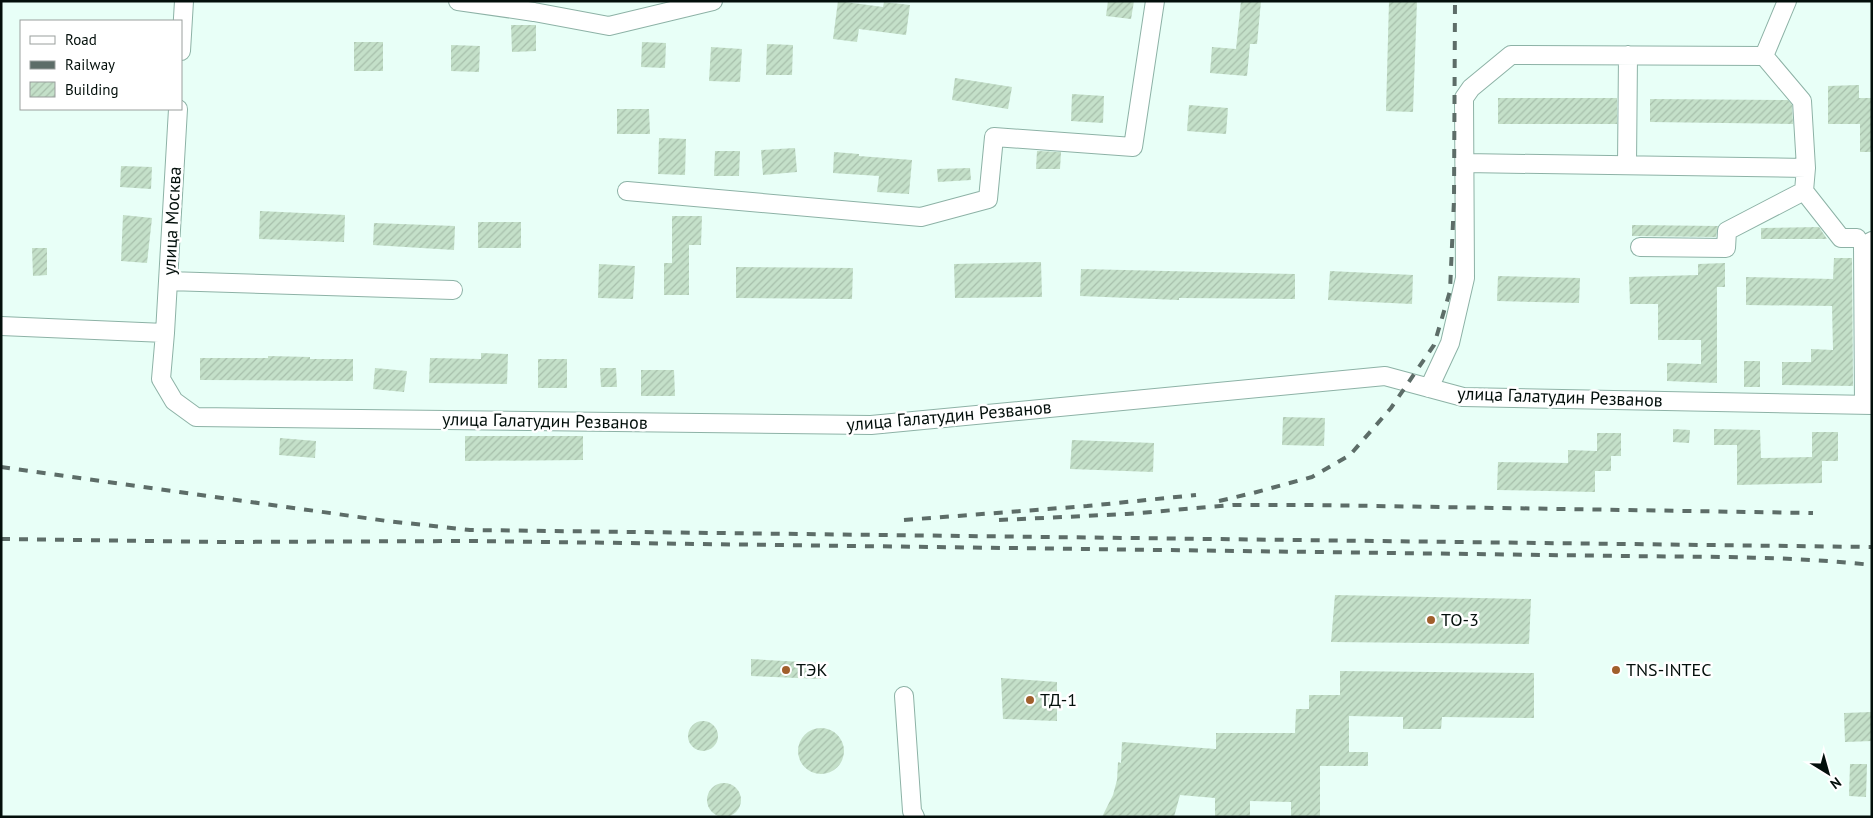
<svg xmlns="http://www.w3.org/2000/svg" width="1873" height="818" font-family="'PT Sans',sans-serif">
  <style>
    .building { fill: url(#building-hatch) }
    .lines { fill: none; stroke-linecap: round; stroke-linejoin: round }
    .minor-casing { stroke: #8db2a6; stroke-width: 20 }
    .minor { stroke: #fff; stroke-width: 18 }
    .rail { stroke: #5d6d68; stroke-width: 4; stroke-dasharray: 9 9; stroke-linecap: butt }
    .poi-dot { fill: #a15f2c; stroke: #fff; stroke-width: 2 }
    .labels { text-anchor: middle; stroke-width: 5; stroke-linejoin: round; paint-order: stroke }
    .street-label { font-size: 18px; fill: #030f0b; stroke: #fff }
    .poi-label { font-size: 18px; fill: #030f0b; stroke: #fff; text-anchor: start }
  </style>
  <defs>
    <pattern id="building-hatch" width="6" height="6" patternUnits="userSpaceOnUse" patternTransform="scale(1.25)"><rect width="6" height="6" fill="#c4e0c9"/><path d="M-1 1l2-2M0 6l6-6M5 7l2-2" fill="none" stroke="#a7bfab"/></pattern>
  </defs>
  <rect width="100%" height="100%" fill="#e8fff7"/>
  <path class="building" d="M838 1 883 7 884 2 910 5 906 35 859 29 857 42 833 39Z
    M1108 1H1134L1131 19 1106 16Z
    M1241 1H1261L1257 44H1250L1247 76 1210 73 1212 47 1236 49Z
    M1389 1H1417L1413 112 1386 111Z
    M511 25H536V51L512 52Z
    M354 42H383V71H354Z
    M642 42 666 43 665 68 641 67Z
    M767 44 793 45 792 75H766Z
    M451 45 480 46 479 72 451 71Z
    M711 47 742 49 740 82 709 81Z
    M955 78 1012 87 1008 109 952 100Z
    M1859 85V98H1872V152H1860V124H1828V86Z
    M1072 94 1104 96 1103 123 1071 121Z
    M1498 98H1617V124H1498Z
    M1650 99 1788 100 1792 105 1793 124 1650 122Z
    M1189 105 1228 108 1226 134 1187 131Z
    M617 109H649L650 134H617Z
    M659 138 686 139 685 175 658 174Z
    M795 148 797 172 763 175 761 150Z
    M715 151H740L739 176H714Z
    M1037 151 1061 152 1060 169H1036Z
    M834 152 859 154V156L912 160 909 194 877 192 879 176 833 173Z
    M121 166 152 167 151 189 120 187Z
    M970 168 971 180 938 182 937 169Z
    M260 211 345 215 344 242 259 239Z
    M123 215 152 218 147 263 121 261Z
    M672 216H702L701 245H689V295H664V263H672Z
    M478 222H521V248H478Z
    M374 223 455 226 454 250 373 245Z
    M1632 225 1718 226 1716 237 1632 236Z
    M1819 227 1827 239H1761V228Z
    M32 248H47V275L33 276Z
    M1834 258H1852L1853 386 1782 385V362H1811V349L1833 350 1832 306 1746 305V277L1833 279Z
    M1041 262 1042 297 955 298 954 264Z
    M1725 263V287H1717V383L1667 381V363L1701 364V340H1658V304H1630L1629 277 1698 275V264Z
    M599 264 635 266 633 299 598 298Z
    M736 267 853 268 852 299 736 298Z
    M1081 269 1295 274V299L1179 298V300L1080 296Z
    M1330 271 1413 275 1412 304 1328 300Z
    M1498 276 1580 278 1579 303 1497 301Z
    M481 353 508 354 507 384 429 383 430 358 481 359Z
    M268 356 310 357V359H353V381L200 380V358H268Z
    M538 359H567V388H538Z
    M1744 361H1760V387H1744Z
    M375 368 407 371 404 392 373 389Z
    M600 368H616L617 387H601Z
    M641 370H674L675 396H641Z
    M1283 417 1325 418 1324 446 1282 445Z
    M1673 429 1690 430 1689 443 1673 442Z
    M1714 429 1760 430 1761 458 1812 457V432H1838V461H1822V483L1737 485V445H1714Z
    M1597 433H1621V456H1611V471H1595V492L1497 490 1498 462 1568 463V450L1597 451Z
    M465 436H583V460L465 461Z
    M280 438 316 441 315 458 279 455Z
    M1072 440 1154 443 1153 472 1070 469Z
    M1335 595 1531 599 1529 644 1331 642Z
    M751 659 820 663 821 679 751 676Z
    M1340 671 1534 673V718L1442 717 1441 729H1403V717L1349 716V752H1368V766H1320V817H1291V802L1250 801V817H1215V798L1180 795 1174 817H1102L1113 795 1117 780 1118 762 1121 763 1122 742 1216 749V733H1295L1296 709H1309V695H1340Z
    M1001 678 1057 682V721L1003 719Z
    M1872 712V741L1845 742 1844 713Z
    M688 736a15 15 0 1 1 30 0a15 15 0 1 1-30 0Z
    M798 751a23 23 0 1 1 46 0a23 23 0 1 1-46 0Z
    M1850 764H1867L1866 797 1849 796Z
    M707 800a17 17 0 1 1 34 0a17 17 0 1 1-34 0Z"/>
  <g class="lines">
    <defs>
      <path id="minor" d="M458 1 534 12 609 26 713 1
        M181 51 184 1
        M178 109 165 333 161 379 174 401 196 417 871 425 1385 376 1463 397 1872 405
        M1465 163 1806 168 1802 101 1764 56
        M1627 165 1628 55
        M627 191 921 217 988 199 994 137 1133 147 1155 1
        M1804 191 1841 238H1857
        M1640 247 1726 248 1727 231 1804 191 1806 168
        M168 281 453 290
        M1 326 165 333
        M1429 388 1450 343 1465 278 1464 98 1471 88 1511 55 1764 56 1787 1
        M1864 405 1863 246 1872 241
        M904 696 912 811 915 817"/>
    </defs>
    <use href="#minor" class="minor-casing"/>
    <use href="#minor" class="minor"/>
    <path class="rail" d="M1 467 387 521 470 530 1872 547
      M1219 501 1253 493 1312 477 1350 455 1391 408 1434 345 1450 291 1454 200 1455 1
      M904 520 1087 506 1196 495
      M999 520 1127 514 1233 505H1314L1813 513
      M1 539 222 542 470 541 1624 556C1706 557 1790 556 1872 565"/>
  </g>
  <g class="poi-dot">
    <circle cx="1431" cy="620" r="5"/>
    <circle cx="786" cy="670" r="5"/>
    <circle cx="1616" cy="670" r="5"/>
    <circle cx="1030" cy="700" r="5"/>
  </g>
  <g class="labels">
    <g class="street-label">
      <text transform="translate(172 221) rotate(-87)" y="6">улица Москва</text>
      <text transform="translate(1560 397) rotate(2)" y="6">улица Галатудин Резванов</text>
      <text transform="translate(949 416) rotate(-5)" y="6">улица Галатудин Резванов</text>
      <text transform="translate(545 421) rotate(1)" y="6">улица Галатудин Резванов</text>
    </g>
    <g class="poi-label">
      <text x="1441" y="626">ТО-3</text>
      <text x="796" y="676">ТЭК</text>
      <text x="1626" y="676">TNS-INTEC</text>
      <text x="1040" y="706">ТД-1</text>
    </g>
  </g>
  <rect width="1873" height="818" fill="none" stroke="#030f0b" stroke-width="5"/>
  <rect x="20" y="20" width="162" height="90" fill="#ffffff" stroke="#9a9f9d"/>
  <rect x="30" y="36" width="25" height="8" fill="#ffffff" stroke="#9a9f9d"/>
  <text x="65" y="45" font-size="15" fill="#030f0b">Road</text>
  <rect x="30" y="61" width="25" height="8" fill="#5d6d68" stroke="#9a9f9d"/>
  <text x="65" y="70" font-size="15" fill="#030f0b">Railway</text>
  <rect x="30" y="82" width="25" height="15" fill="url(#building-hatch)" stroke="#9a9f9d"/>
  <text x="65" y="95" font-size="15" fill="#030f0b">Building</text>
  <g transform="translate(1828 773) rotate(143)" stroke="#ffffff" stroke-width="4" paint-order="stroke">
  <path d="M0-4L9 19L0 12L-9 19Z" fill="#030f0b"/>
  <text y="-8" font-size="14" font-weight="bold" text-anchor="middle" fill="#030f0b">N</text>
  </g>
</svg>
